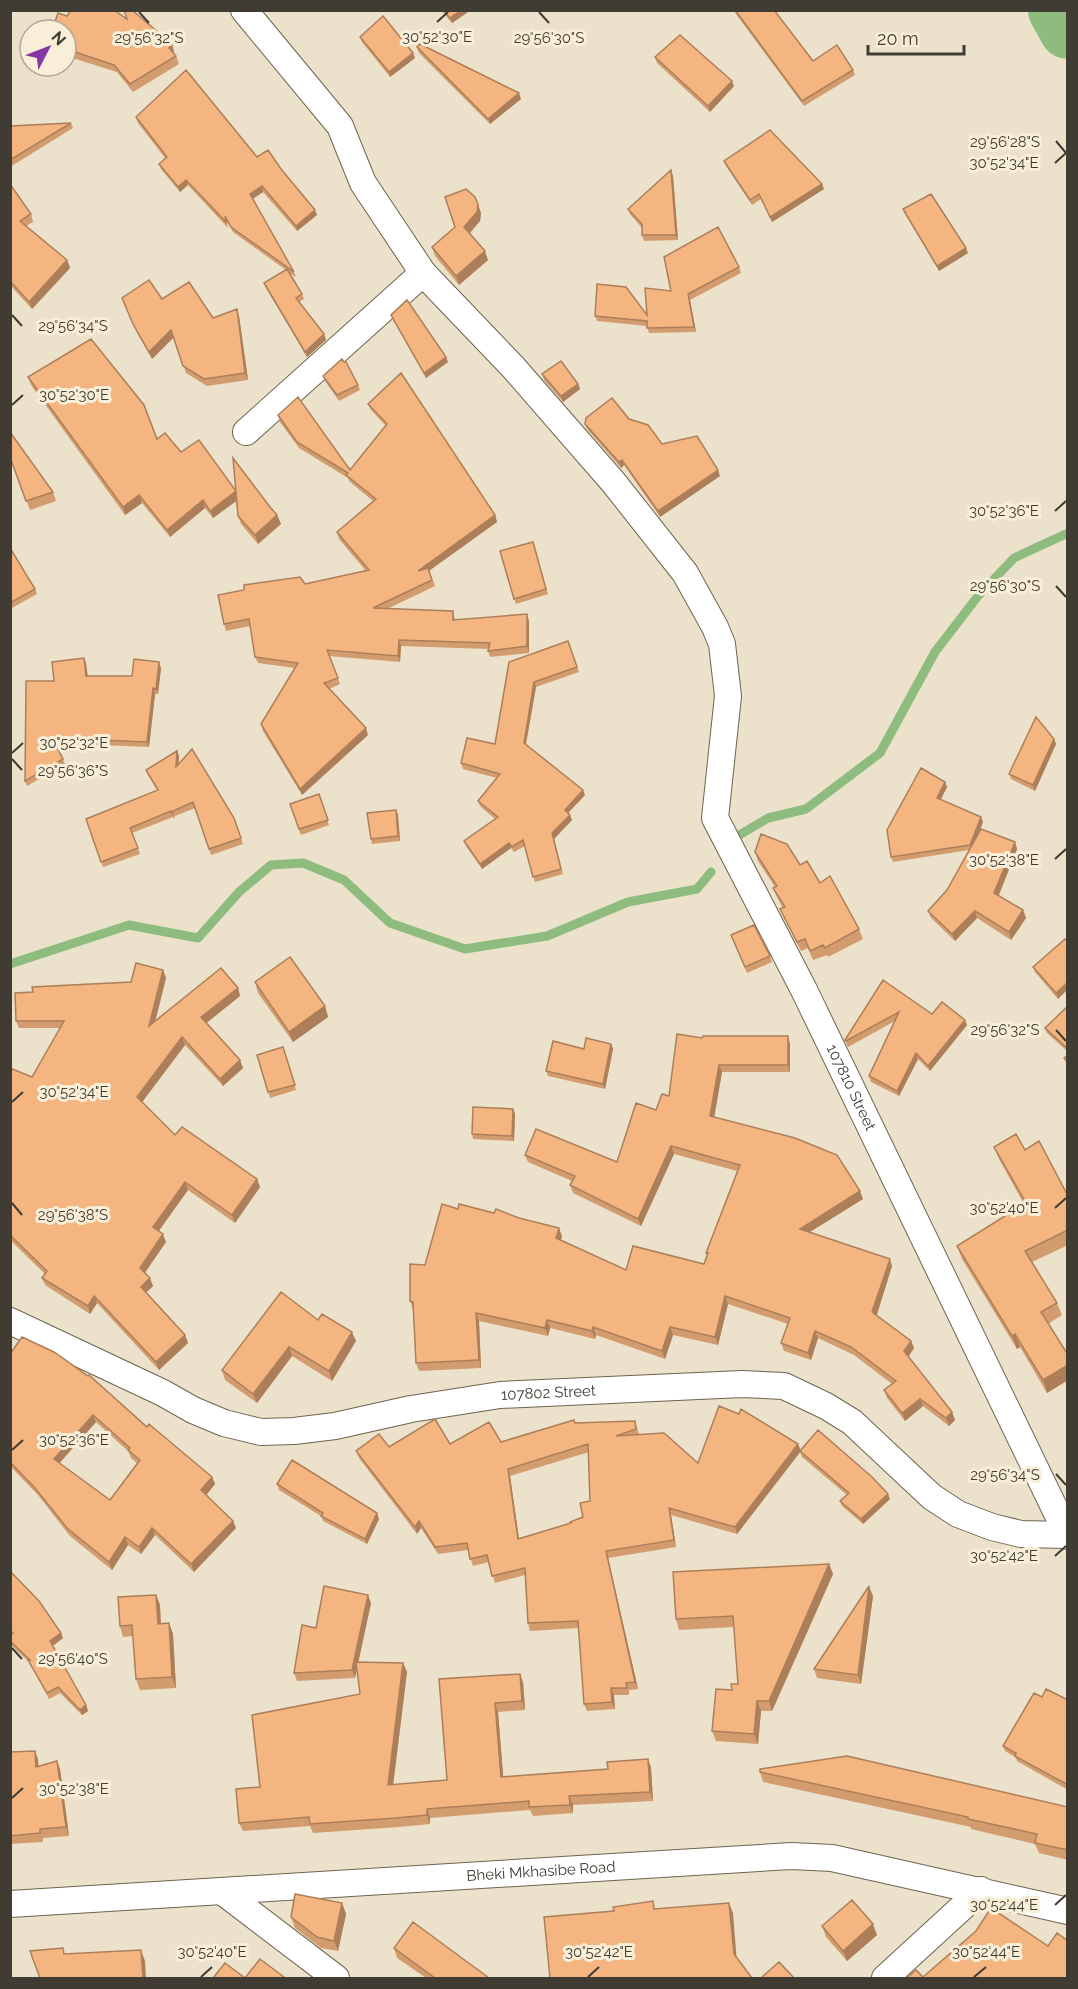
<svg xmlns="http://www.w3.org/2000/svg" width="1078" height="1989" font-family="Raleway,sans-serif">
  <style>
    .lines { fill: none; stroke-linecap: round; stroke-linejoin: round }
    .stream { stroke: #8dbc7e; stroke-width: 9 }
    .river { stroke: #8dbc7e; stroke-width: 58 }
    .minor-casing { stroke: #6d6450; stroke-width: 28 }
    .minor { stroke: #fff; stroke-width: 26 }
    .wall { fill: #d39c6f; fill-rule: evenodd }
    .shaded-wall { fill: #ac7f5a }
    .building { fill: #f5b581; stroke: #ac7f5a; stroke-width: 1.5; fill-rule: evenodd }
    .ticks { fill: none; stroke: #413c33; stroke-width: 2 }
    .labels { text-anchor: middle; stroke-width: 6; stroke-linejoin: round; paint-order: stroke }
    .street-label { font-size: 15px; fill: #413c33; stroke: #f9eed7 }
    .ticks-label { font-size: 15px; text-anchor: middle; fill: #413c33; stroke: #f9eed7; stroke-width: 6; stroke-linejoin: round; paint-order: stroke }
  </style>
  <rect width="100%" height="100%" fill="#ece1ca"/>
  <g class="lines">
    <path class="stream" d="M736 837 768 818 806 809 880 753 935 652 978 596 1014 558 1068 533
      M10 964 129 925 198 938 239 892 271 865 303 863 344 880 390 923 465 949 547 936 628 902 697 889 711 872"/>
    <path class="river" d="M1057 10 1068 30"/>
    <defs>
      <g id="minor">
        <path id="s1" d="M244 10 340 126 363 183 423 273 513 367 614 483 685 573 715 627 722 644 728 696 715 818 804 990 1068 1536"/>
        <path d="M246 432 423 273"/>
        <path id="s2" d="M10 1321 163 1393 193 1410 224 1423 261 1432 294 1431 335 1426 411 1409 500 1395 742 1384 784 1386 826 1406 852 1422 932 1497 958 1514 992 1527 1021 1534 1067 1535"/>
        <path d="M223 1892 336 1978"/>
        <path id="s3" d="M10 1904 791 1856 832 1858 1068 1911"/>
        <path d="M885 1978 981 1890"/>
      </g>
    </defs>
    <use href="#minor" class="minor-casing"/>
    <use href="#minor" class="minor"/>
  </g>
  <path class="wall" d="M441 10H471L452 23Z
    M733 10H774L813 61 853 70 855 75 804 106Z
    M67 16 172 44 174 52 173 53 176 56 179 64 133 92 117 72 66 56V30Z
    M360 37 413 53 415 58 390 77 362 42Z
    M417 47 521 99 490 124 419 53Z
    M655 57 734 86 710 112 657 63Z
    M136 117 257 157 281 169 317 215 297 231 263 192 253 199 294 272 296 277 289 273 302 294 304 299 299 302 324 334 326 340 307 357 266 288 264 283 286 270 233 232 227 221 228 228 188 185 180 192 161 169 159 164 165 158 138 123Z
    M71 123 73 128 10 167V126Z
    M724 161 824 189 772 222 761 199 752 205 726 166Z
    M673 176 678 240 644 241 642 235V228L630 214 628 209Z
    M10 184 31 214 33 222 26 226 67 260 70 268 32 309 10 285Z
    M903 209 968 253 939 271 905 214Z
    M481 213 480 221 470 233 488 260 459 285 435 256 432 247Z
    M739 267 741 273 690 300 696 332 649 333 647 326 597 321 595 316 647 315 671 291Z
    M122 298 162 299 213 318 239 316 248 380 207 386 186 373 174 337 152 359 136 331Z
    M391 315 448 362 426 378 393 320Z
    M542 374 578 384 580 389 563 402 544 380Z
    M323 376 358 385 360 390 339 401 325 381Z
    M28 377 157 439 181 452 236 491 270 507 277 515 281 524 258 544 241 524 238 516 236 501 213 518 205 508 170 537 142 503 125 515 31 385Z
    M368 404 495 515 497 522 429 571 435 586 387 609 453 611 455 620 529 621V653L490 657 488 651V649L401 646 400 662 329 656 340 684 329 689 368 735 302 795 263 731 261 724 295 668 258 663 255 657 250 626 226 631 224 624 305 584 366 571 339 539 337 532 373 501 349 481 348 478 299 448 280 422 278 415 350 470 386 426 371 410Z
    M629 419 662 444 720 476 660 517 624 465 621 468 587 429 585 424Z
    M10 457 53 492 56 501 30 510Z
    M10 548 35 589 37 594 10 609Z
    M535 548 548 594 516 604 500 551Z
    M568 641 579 672 536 687 526 745 585 795 568 813 572 820 554 839 563 874 535 882 525 846 514 852 511 848 482 869 466 846 464 841 495 819 480 806 478 801 497 778 463 769 461 763 495 744 509 662Z
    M84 658 86 663 88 676H132L161 668 158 694H155L149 747 55 743 65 764 27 786 25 781 54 681Z
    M1054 739 1056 744 1035 791 1011 779 1009 774Z
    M177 751 179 756V764L234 818 243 844 211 855 195 808 175 816 174 819 173 817 132 833 140 854 103 867 86 819 158 791 148 775 146 770Z
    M945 782 947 787 940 800 981 817 983 822 979 833 1015 842 1017 849 998 895 1023 910 1026 918 1011 940 977 918 955 941 931 918 928 911 947 890 969 850 893 862 891 857Z
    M319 794 329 825 301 835 290 804Z
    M396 810 398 815 400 841 372 844 371 839Z
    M755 852 800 865 820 883 859 929 863 939 828 957 827 955 813 960 808 948 801 951 784 918 780 909 783 908 777 897 773 888 775 887 758 861Z
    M1065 939 1058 999 1035 972 1033 967Z
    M733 941 770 956 772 962 747 973Z
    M163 970 166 978 155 1022 238 988 240 996 206 1023 240 1060 243 1068 223 1086 185 1045 142 1102 175 1135 257 1179 260 1187 235 1223 188 1190 158 1231 166 1242 145 1273 153 1286 146 1293 185 1335 188 1343 159 1370 97 1303 90 1314 45 1285 42 1278 45 1274 10 1240V1068L32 1077 60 1028H19L16 1021 33 992 131 982Z
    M883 980 932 1014 967 1025 930 1071 918 1059 899 1096 871 1082 869 1076 895 1021 848 1047 845 1040Z
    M255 982 325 1006 328 1017 293 1042 258 993Z
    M1068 1006V1052L1047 1033 1045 1028Z
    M702 1038 790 1044V1072H722L714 1117 863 1199 809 1232 892 1266 877 1315 911 1341 914 1348 908 1357 952 1412 955 1420 949 1426 923 1406 905 1421 887 1398 884 1390 892 1384 854 1355 818 1338 811 1360 784 1351 781 1343 788 1324 728 1304 718 1345 673 1335 665 1359 596 1335 595 1339 550 1328 548 1336 479 1321 481 1368 419 1371 416 1363 413 1309 410 1301 425 1265 458 1209 562 1236 561 1240 626 1270 704 1264 707 1255 706 1253 737 1171 674 1154 641 1226 573 1193 570 1185 572 1181 528 1162 525 1155 617 1162 656 1110 669 1096Z
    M611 1044 613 1049 605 1089 548 1076 546 1071 584 1049Z
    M283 1047 296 1090 270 1098 257 1055Z
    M513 1109 515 1114 514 1141 473 1139 472 1134Z
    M994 1147 1025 1150 1068 1196V1245L1032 1262 1057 1303 1062 1315 1048 1324 1068 1355V1380L1047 1393 1020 1347 1017 1349 962 1259 957 1246 1024 1204 999 1159Z
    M318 1320 356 1341 332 1381 292 1356 257 1403 225 1380 222 1370Z
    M10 1354 147 1427 212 1477 215 1484 206 1495 233 1521 236 1528 194 1572 155 1535 141 1554 128 1545 112 1570 70 1536 38 1495 10 1466ZM96 1422 128 1451 131 1458 137 1463 110 1500 59 1463Z
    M635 1421 639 1434 698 1463 798 1444 800 1450 890 1499 863 1524 842 1506 840 1501 847 1495 802 1457 800 1452 737 1534 671 1515 676 1547 608 1558 638 1689 629 1690V1695H614L615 1709 587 1711 584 1704 579 1628 530 1631 528 1623 525 1575 495 1583 489 1562 473 1566 468 1550 438 1554 421 1528 417 1534 359 1458 356 1451 389 1447 501 1442 575 1423ZM589 1452 590 1501 583 1517 571 1523 519 1539 510 1476Z
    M277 1484 379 1519 367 1544 323 1521 321 1516 279 1490Z
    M829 1564 833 1574 772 1711H761L758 1744 716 1741 712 1731 732 1690 738 1684 734 1627 679 1630 676 1619Z
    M10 1571 63 1638 53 1646 86 1705 88 1711 82 1715 60 1693 49 1699 29 1662 10 1644V1636L11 1635 10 1634Z
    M156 1595 160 1605 161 1624 169 1623 173 1634 176 1688 140 1690 136 1679 133 1636 123 1637 120 1626Z
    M873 1596 861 1684 817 1678 814 1669Z
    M371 1603 358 1662 403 1663 407 1672 393 1785 447 1780 439 1679 523 1682 525 1710 498 1712 503 1777 608 1769 648 1759 651 1768 653 1801 573 1805V1813L533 1816 530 1810 430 1818V1824L399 1827 313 1833 310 1826 243 1831 239 1823 260 1787 360 1694 357 1669 355 1678 297 1681 294 1673 316 1628Z
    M1042 1697 1068 1700V1790L1017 1761 1015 1757 1005 1751 1003 1746Z
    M10 1752 38 1759V1766L57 1761 60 1769 69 1836 43 1838V1842L10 1844Z
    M760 1772 1068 1807V1860L1039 1853 1035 1844 971 1829V1827L763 1782Z
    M342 1903 346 1914 338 1951 321 1948 295 1928 291 1917Z
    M822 1926 877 1935 847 1961 826 1937Z
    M394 1948 489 1978H426L397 1958Z"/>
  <path class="shaded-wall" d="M461 10H471L452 23 450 18Z
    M172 44 174 52 171 55 169 48Z
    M413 53 415 58 390 77 389 72Z
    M732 81 734 86 710 112 708 106Z
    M519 93 521 99 490 124 488 119Z
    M671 170 673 176 678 240 676 235Z
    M186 180 188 185 180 192 178 187Z
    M822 184 824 189 772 222 770 217Z
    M262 186 263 192 252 199 250 194Z
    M478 204 481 213 480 221 467 236 464 227Z
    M315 210 317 215 297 231 296 226Z
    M966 248 968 253 939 271 937 266Z
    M485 251 488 260 459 285 456 276Z
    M67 260 70 268 32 309 29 302Z
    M688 294 690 300 696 332 694 327Z
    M237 309 239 316 248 380 245 373Z
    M171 330 174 337 152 359 149 352Z
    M324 334 326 340 307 357 305 352Z
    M446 357 448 362 426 378 424 373Z
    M578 384 580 389 563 402 561 396Z
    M622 460 624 465 621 468 619 462Z
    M718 470 720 476 660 517 658 511Z
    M236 491 239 499 213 518 210 511Z
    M139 495 142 503 125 515 123 507Z
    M203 500 205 508 170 537 167 530Z
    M277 515 281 524 258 544 255 535Z
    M495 515 497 522 420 577 418 571Z
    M527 614 529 621V653L527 646Z
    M399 640 401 646 400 662 398 656Z
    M84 658 86 663 88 681 86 676Z
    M159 662 161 668 158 694 156 689Z
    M534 682 536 687 525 748 524 743Z
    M153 688 155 694 149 747 147 742Z
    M366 728 368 735 302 795 300 789Z
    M1054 739 1056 744 1035 791 1033 785Z
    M177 751 179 756 178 773 176 767Z
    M945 782 947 787 939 803 937 798Z
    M583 790 585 795 566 815 565 810Z
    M396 810 398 815 400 841 398 836Z
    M570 815 572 820 554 839 563 874 552 833Z
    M981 817 983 822 972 850 970 845Z
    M1015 842 1017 849 997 900 994 893Z
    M509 843 511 848 482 869 480 864Z
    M1023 910 1026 918 1011 940 1009 932Z
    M975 911 977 918 955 941 952 934Z
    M163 970 166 978 152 1034 149 1026Z
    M1068 982V989L1058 999 1056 993Z
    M238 988 240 996 204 1025 201 1017Z
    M325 1006 328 1017 293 1042 289 1032Z
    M965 1020 967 1025 930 1071 928 1066Z
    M788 1036 790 1044V1072L788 1065Z
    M182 1037 185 1045 140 1105 137 1097Z
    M611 1044 613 1049 605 1089 603 1084Z
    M916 1053 918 1059 899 1096 897 1091Z
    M240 1060 243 1068 223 1086 220 1079Z
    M719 1065 722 1072 713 1124 710 1116Z
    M513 1109 515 1114 514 1141 512 1136Z
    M671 1146 674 1154 641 1226 638 1219Z
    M257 1179 260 1187 235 1223 232 1215Z
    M185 1182 188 1190 156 1235 153 1227Z
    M860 1191 863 1199 802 1237 800 1229Z
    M559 1228 562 1236 559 1245 556 1238Z
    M163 1234 166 1242 143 1275 140 1268Z
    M890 1259 892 1266 875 1320 872 1312Z
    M150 1278 153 1286 143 1295 141 1287Z
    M94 1296 97 1303 90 1314 88 1306Z
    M725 1296 728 1304 718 1345 715 1337Z
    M476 1313 479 1321 481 1368 479 1360Z
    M547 1320 550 1328 548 1336 545 1328Z
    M593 1327 596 1335 595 1339 592 1331Z
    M670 1327 673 1335 665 1359 662 1351Z
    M815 1331 818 1338 811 1360 808 1353Z
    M352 1332 356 1341 332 1381 329 1371Z
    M1015 1334 1020 1347 1017 1349 1012 1336Z
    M185 1335 188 1343 159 1370 156 1362Z
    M911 1341 914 1348 907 1359 904 1351Z
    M289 1347 292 1356 257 1403 253 1394Z
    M1068 1365V1380L1047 1393 1043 1380Z
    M920 1399 923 1406 905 1421 902 1413Z
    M952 1412 955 1420 949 1426 946 1418Z
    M93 1415 96 1422 56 1467 54 1459Z
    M798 1444 801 1451 737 1534 735 1527Z
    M508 1469 510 1476 520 1546 518 1539Z
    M212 1477 215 1484 204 1498 201 1490Z
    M888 1494 890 1499 863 1524 861 1519Z
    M669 1508 671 1515 676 1547 674 1540Z
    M377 1513 379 1519 367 1544 365 1539Z
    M233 1521 236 1528 194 1572 191 1564Z
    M419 1521 421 1528 417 1534 415 1527Z
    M152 1528 155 1535 141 1554 139 1547Z
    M125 1537 128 1545 112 1570 109 1562Z
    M606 1551 608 1558 638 1689 635 1682Z
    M829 1564 833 1574 772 1711 769 1701Z
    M869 1586 873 1596 861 1684 858 1675Z
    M156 1595 160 1605 161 1634 158 1624Z
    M368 1595 371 1603 355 1678 352 1670Z
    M169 1623 173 1634 176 1688 172 1677Z
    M61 1633 63 1638 52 1646 50 1641Z
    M403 1663 407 1672 392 1794 388 1785Z
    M520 1674 523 1682 525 1710 522 1701Z
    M611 1688 614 1695 615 1709 612 1702Z
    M757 1701 761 1711 758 1744 754 1734Z
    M495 1703 498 1712 504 1786 501 1777Z
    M86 1705 88 1711 82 1715 80 1710Z
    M35 1751 38 1759 39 1775 36 1767Z
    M648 1759 651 1768 653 1801 650 1792Z
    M57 1761 60 1769 69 1836 66 1827Z
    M569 1796 573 1805V1813L570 1805Z
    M427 1809 430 1818V1824L427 1815Z
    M342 1903 346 1914 338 1951 334 1941Z
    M729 1903 733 1913 737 1963 734 1954Z
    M873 1924 877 1935 847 1961 843 1951Z
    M141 1950 145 1961 146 1978H143Z"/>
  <path class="building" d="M71 10H114L127 19 124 10H132L172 44 169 48 176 56 130 84 114 65 66 49V30H52L58 13 67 16Z
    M443 10H461L450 18Z
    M735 10H774L813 61 837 45 853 70 802 101Z
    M383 16 413 53 389 72 360 37Z
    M680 35 732 81 708 106 655 57Z
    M420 44 519 93 488 119 417 47Z
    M186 70 257 157 268 150 281 169 315 210 296 226 262 186 250 194 294 272 231 227 225 216 226 222 186 180 178 187 159 164 167 157 136 117Z
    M71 123 10 160V126Z
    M770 130 822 184 770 217 759 194 750 200 724 161Z
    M671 170 676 235H642V224L628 209Z
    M10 184 31 214 20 221 67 260 29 302 10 281Z
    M466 189 475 197 478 204 477 212 464 227 485 251 456 276 432 247 455 227 445 197Z
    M931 194 966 248 937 266 903 209Z
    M718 227 739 267 688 294 694 327 647 328V321L595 316 597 284 626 287 647 315 645 288 671 291 664 257Z
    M287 269 302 294 296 298 324 334 305 352 264 283Z
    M149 280 162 299 189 282 213 318 237 309 245 373 204 379 183 366 171 330 149 352 133 324 122 298Z
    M407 300 446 357 424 373 391 315Z
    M91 339 144 405 157 439 165 433 181 452 199 440 236 491 210 511 203 500 167 530 139 495 123 507 28 377Z
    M342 359 344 362H346L358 385 337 395 323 376Z
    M561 361 578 384 561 396 542 374Z
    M401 373 495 515 418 571 428 568 432 580 373 608 453 611V620L527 614V646L488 651 490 643 399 640 398 656 327 650 338 678 324 683 366 728 300 789 261 724 298 663 255 657 249 619 224 624 218 595 244 590V585L300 577 305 584 369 570 337 532 376 499 346 475 348 473 297 442 278 415 298 397 350 470 387 424 368 404Z
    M612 398 629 419 648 425 662 444 697 436 718 470 658 511 622 460 619 462 585 424 586 418Z
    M10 432 53 492 26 501 10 457Z
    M233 458 270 507 277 515 255 535 238 516Z
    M533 542 546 589 514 599 500 551Z
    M10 548 35 589 10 603Z
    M568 641 577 667 534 682 524 743 583 790 565 810 570 815 552 833 561 869 533 877 523 840 512 847 509 843 480 864 464 841 498 817 478 801 500 774 461 763 467 738 495 744 509 662Z
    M84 658 86 676H132L134 659 159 662 156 689 153 688 147 742 52 738 63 759 25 781 26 681H54L52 662Z
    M1036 717 1054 739 1033 785 1009 774Z
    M192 749 234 818 241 838 209 849 193 802 173 811 172 814 171 811 130 828 138 848 101 862 86 819 158 790 146 770 177 751 176 767Z
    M921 768 945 782 937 798 981 817 970 845 891 857 887 830Z
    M319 794 328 820 299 829 290 804Z
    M396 810 398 836 371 839 367 813Z
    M981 829 1015 842 994 893 1023 910 1009 932 975 911 952 934 928 911 947 890Z
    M761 834 787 844 800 865 807 861 820 883 830 876 859 929 825 948 823 945 810 951 805 939 797 942 780 909 785 907 773 888 777 886 755 852Z
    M754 925 770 956 745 967 731 935Z
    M1065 939 1068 942V982L1056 993 1033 967Z
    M290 957 325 1006 289 1032 255 982Z
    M136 963 163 970 149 1026 221 968 238 988 201 1017 240 1060 220 1079 182 1037 137 1097 175 1135 182 1127 257 1179 232 1215 185 1182 153 1227 163 1234 140 1268 150 1278 141 1287 185 1335 156 1362 94 1296 88 1306 42 1278 47 1271 10 1235V1068L32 1077 64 1021H16L15 993 33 992 32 987 131 982Z
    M883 980 932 1014 942 1002 965 1020 928 1066 916 1053 897 1091 869 1076 899 1012 846 1041 845 1040Z
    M1068 1006V1049L1045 1028Z
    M677 1034 702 1038 703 1036H788V1065H719L710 1116 795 1138 837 1155 860 1191 800 1229 890 1259 872 1312 911 1341 904 1351 952 1412 946 1418 920 1399 902 1413 884 1390 896 1381 851 1347 815 1331 808 1353 781 1343 790 1318 725 1296 715 1337 670 1327 662 1351 593 1327 592 1331 547 1320 545 1328 476 1313 479 1360 416 1363 413 1302 410 1301V1264L425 1265 442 1204 458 1209 459 1204 494 1213 496 1209 519 1218 559 1228 556 1238 626 1270 633 1246 704 1264 708 1253H706L740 1165 671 1146 638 1219 570 1185 575 1176 525 1155 536 1129 617 1162 636 1103 656 1110 662 1094 669 1096Z
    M586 1038 611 1044 603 1084 546 1071 553 1041 584 1049Z
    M283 1047 295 1085 268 1092 257 1055Z
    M1068 1055V1063L1064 1058Z
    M473 1107 513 1109 512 1136 472 1134Z
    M1016 1134 1025 1150 1039 1141 1068 1196V1230L1025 1251 1057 1303 1041 1312 1068 1355V1365L1043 1380 1015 1334 1012 1336 957 1246 1026 1203 994 1147Z
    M281 1292 318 1320 322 1314 352 1332 329 1371 289 1347 253 1394 222 1370Z
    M22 1337 54 1352 88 1376 89 1375 147 1427 149 1424 212 1477 201 1490 233 1521 191 1564 152 1528 139 1547 125 1537 109 1562 67 1528 35 1488 10 1462V1354ZM93 1415 130 1448 128 1450 140 1460 110 1500 54 1459Z
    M719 1406 739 1414 741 1409 798 1444 735 1527 669 1508 674 1540 606 1551 635 1682 626 1683 627 1688H611L612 1702 584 1704 578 1621 528 1623 525 1568 492 1576 487 1555 470 1559 467 1543 435 1547 419 1521 415 1527 356 1451 379 1434 389 1447 435 1419 450 1444 489 1422 501 1442 574 1420 575 1423 635 1421 636 1429 616 1436 664 1433 698 1463ZM588 1444 590 1501 580 1503 583 1517 570 1522 571 1523 518 1539 508 1469Z
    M818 1430 872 1477 888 1494 861 1519 840 1501 849 1493 800 1451Z
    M292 1460 377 1513 365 1539 321 1516 323 1513 277 1484Z
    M829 1564 769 1701H757L754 1734 712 1731 716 1689 732 1690 731 1684H738L733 1616 676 1619 673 1572Z
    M10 1571 39 1601 61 1633 50 1641 86 1705 80 1710 58 1687 47 1693 28 1660H30L10 1641V1636L13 1633 10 1630Z
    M324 1586 368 1595 352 1670 294 1673 302 1625 316 1628Z
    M869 1586 858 1675 814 1669Z
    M156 1595 158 1624 169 1623 172 1677 136 1679 132 1625 120 1626 118 1597Z
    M356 1662 403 1663 388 1785 447 1780 439 1679 520 1674 522 1701 495 1703 501 1777 608 1769 607 1762 648 1759 650 1792 569 1796 570 1805 529 1807V1801L427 1809V1815L396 1818 310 1824 309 1817 239 1823 236 1789 260 1787 252 1715 360 1694Z
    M1046 1689 1068 1700V1785L1015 1756 1016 1753 1003 1746 1034 1693 1042 1697Z
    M35 1751 36 1767 57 1761 66 1827 40 1829V1833L10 1836V1752Z
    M847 1756 1068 1807V1850L1035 1843 1037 1834 968 1819V1817L760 1772V1769Z
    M295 1894 342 1903 334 1941 317 1937 291 1917Z
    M852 1900 873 1924 843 1951 822 1926Z
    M653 1901 654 1909 729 1903 734 1954 752 1978H550L544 1917 614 1911 613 1907Z
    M991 1908 1048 1946 1057 1933 1068 1941V1978H907L916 1970 923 1977 976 1931Z
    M413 1922 489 1978H435L394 1948Z
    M63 1948 64 1954 141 1950 143 1978H40L30 1951Z
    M260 1959 284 1977 283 1978H245Z
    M779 1962 794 1978H761Z
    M225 1963 245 1978H213Z"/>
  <path class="ticks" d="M139 12 149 23M539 12 549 23M437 22 448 12M1056 141 1066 153M1055 163 1066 153M12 315 22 326M12 405 23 395M1055 511 1066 501M1056 586 1066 597M12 753 23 743M12 759 22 770M1055 859 1066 849M1056 1030 1066 1041M12 1102 23 1092M12 1203 22 1215M1055 1208 1066 1198M12 1450 23 1440M1056 1474 1066 1485M1055 1556 1066 1546M12 1648 22 1659M12 1798 23 1788M1055 1905 1066 1895M201 1977 212 1967M588 1977 599 1967M974 1977 986 1967"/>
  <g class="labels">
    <g class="street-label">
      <text dy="5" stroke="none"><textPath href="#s1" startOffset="1276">107810 Street</textPath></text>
      <text dy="5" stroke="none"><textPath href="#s2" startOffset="566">107802 Street</textPath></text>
      <text dy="5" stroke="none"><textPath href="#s3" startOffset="532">Bheki Mkhasibe Road</textPath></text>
    </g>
  </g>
  <g class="ticks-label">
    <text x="437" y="42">30°52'30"E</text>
    <text x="149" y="43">29°56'32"S</text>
    <text x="549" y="43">29°56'30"S</text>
    <text x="1005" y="147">29°56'28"S</text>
    <text x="1004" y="168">30°52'34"E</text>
    <text x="73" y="331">29°56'34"S</text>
    <text x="74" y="400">30°52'30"E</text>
    <text x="1004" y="516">30°52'36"E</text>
    <text x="1005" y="591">29°56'30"S</text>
    <text x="74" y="748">30°52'32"E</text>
    <text x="73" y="776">29°56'36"S</text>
    <text x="1004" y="865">30°52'38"E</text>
    <text x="1005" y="1035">29°56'32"S</text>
    <text x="74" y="1097">30°52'34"E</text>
    <text x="1004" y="1213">30°52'40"E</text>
    <text x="73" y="1220">29°56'38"S</text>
    <text x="74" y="1445">30°52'36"E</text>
    <text x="1005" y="1480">29°56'34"S</text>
    <text x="1004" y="1561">30°52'42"E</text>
    <text x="73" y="1664">29°56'40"S</text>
    <text x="74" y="1794">30°52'38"E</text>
    <text x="1004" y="1910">30°52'44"E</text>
    <text x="212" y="1957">30°52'40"E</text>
    <text x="599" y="1957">30°52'42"E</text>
    <text x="986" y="1957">30°52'44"E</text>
  </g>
  <rect width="1078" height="1989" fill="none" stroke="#413c33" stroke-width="24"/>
  <g transform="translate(48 48) rotate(48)"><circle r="28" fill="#f9eed7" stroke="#afa795" stroke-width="1.5"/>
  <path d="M0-4.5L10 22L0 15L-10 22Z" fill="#8836a5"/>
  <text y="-9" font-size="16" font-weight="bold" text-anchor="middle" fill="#413c33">N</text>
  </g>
  <path d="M868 45v9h96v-9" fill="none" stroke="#413c33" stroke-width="3"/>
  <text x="877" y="45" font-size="18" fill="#413c33" stroke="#f9eed7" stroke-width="4.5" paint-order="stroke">20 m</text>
</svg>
